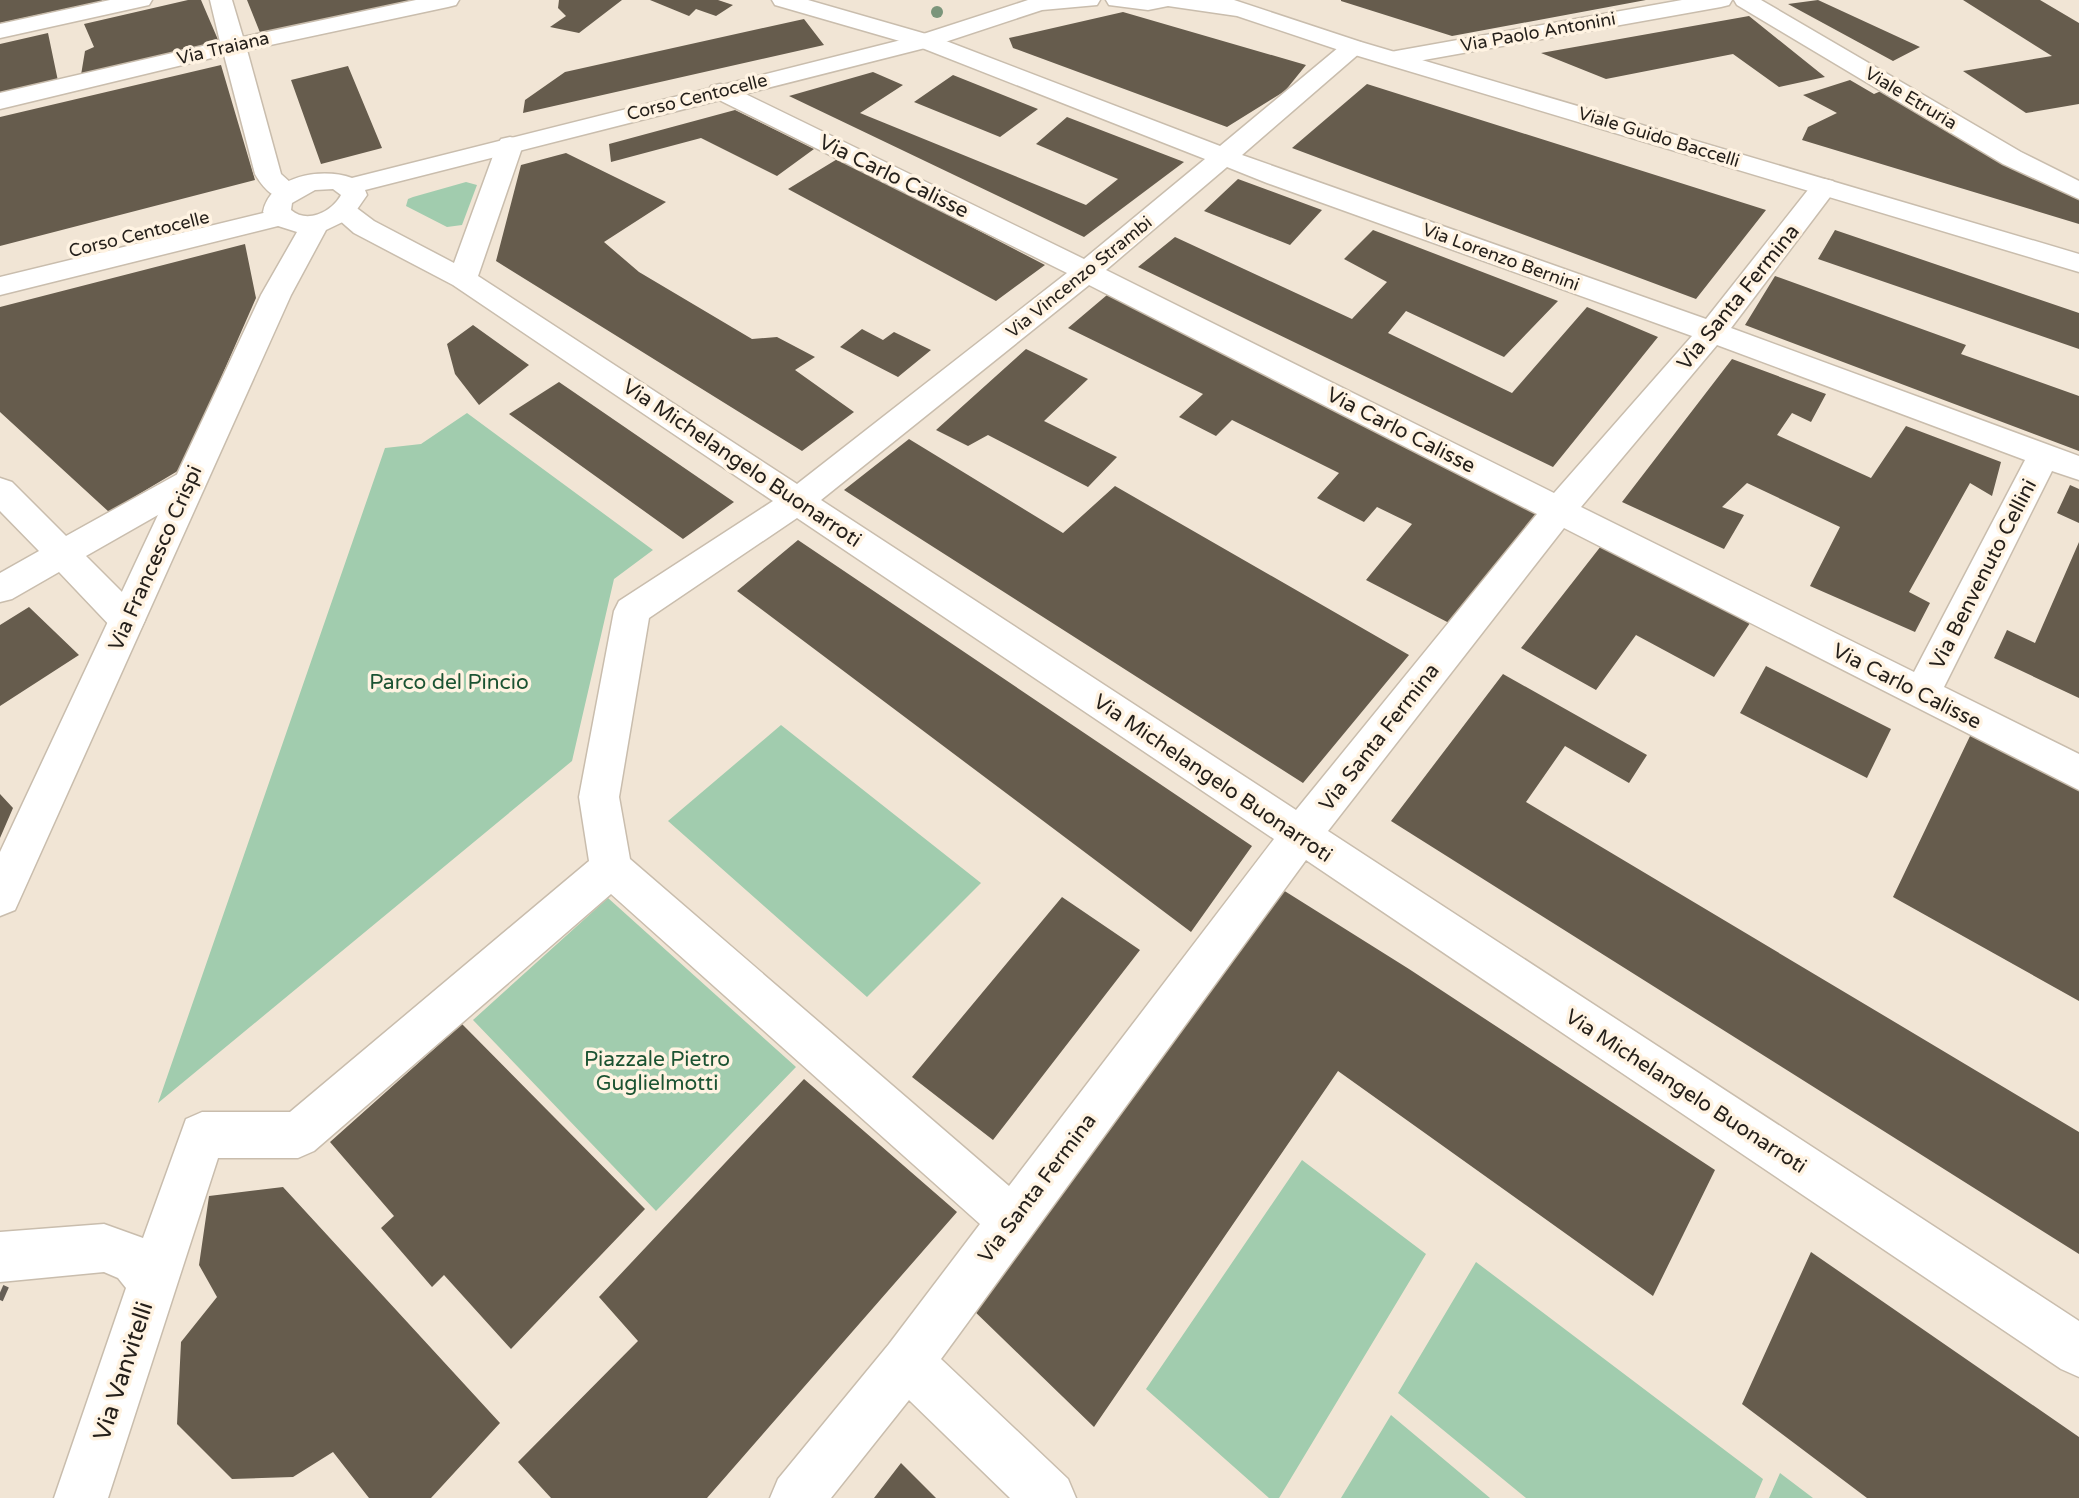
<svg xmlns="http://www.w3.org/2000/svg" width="2079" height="1498" font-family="'Varela Round',sans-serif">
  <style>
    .green { fill: #a1ccae }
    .building { fill: #665c4d }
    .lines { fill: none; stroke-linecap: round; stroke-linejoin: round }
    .street-casing { stroke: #c9bdad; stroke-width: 3 }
    .secondary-casing { stroke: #c9bdad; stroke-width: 3 }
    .street { fill: #fff; fill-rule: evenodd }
    .secondary { fill: #fff; fill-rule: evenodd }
    .rail { stroke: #665f56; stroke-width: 6; stroke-dasharray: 15 15; stroke-linecap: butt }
    .tree { fill: #7b957b }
    .labels { text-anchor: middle; stroke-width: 7; stroke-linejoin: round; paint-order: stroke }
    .far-street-label { font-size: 18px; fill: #25201b; stroke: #fff3e2 }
    .street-label { font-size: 21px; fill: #25201b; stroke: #fff3e2 }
    .park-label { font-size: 21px; fill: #1b5332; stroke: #fff3e2 }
    .near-street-label { font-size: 24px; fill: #25201b; stroke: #fff3e2 }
  </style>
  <rect width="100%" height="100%" fill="#f1e5d5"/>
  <path class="green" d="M466 182 477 185 462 225 447 227 406 206 408 199 413 197Z
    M467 413 653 550 614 579 572 761 158 1103 385 448 421 444Z
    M781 725 981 883 867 997 668 821Z
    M608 898 796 1067 656 1211 473 1020Z
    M1302 1160 1426 1254 1279 1498H1269L1146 1389Z
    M1476 1262 1763 1479 1755 1498H1526L1398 1393Z
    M1391 1415 1490 1498H1341Z
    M1780 1473 1813 1498H1769Z"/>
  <path class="building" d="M0 0H102V1L0 23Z
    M188 0H201L219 42 81 75 85 51 94 47 84 24Z
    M247 0H425L261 35Z
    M559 0H622L579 33 550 27 566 16 558 8Z
    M650 0H718L733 5 716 16 696 9 689 16Z
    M1646 0 1452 36 1341 1V0Z
    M1818 0 1920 47 1893 61 1788 4Z
    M1963 0H2040L2079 23V104L2026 113 1963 71 2052 56Z
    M1123 12 1306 65 1285 91 1227 127 1013 48 1009 38Z
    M1749 16 1825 77 1779 87 1733 54 1606 79 1541 53Z
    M804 19 824 45 523 113 525 100 565 72Z
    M48 33 58 81 0 94V44Z
    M221 65 255 180 0 246V117Z
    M348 66 382 148 321 164 291 80Z
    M873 72 903 85 860 113 1086 205 1118 179 1036 144 1067 117 1184 162 1084 237 789 96Z
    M953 75 1038 109 1000 137 914 102Z
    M1850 80 1874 94 1881 91 2079 199V224L1802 140 1808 127 1837 113 1803 95Z
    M1367 84 1766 210 1696 299 1292 148Z
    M735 110 814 149 777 176 701 138 611 162 609 144Z
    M566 153 666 202 604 242 639 272 752 339 777 337 815 357 795 370 854 412 802 451 496 261 521 165Z
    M839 158 1045 265 996 301 788 189Z
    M1238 179 1322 210 1290 245 1204 211Z
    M1373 230 1558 301 1504 357 1406 311 1388 333 1512 393 1587 307 1658 337 1553 467 1138 267 1175 237 1352 319 1387 282 1344 259Z
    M1835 230 2079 313V349L1818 259Z
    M245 244 256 298 181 469 109 512 0 412V307Z
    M1775 276 1966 345 1961 354 2079 396V451L1745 325Z
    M1107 295 1544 504 1453 625 1366 580 1412 524 1377 507 1364 522 1317 498 1339 473 1232 420 1216 436 1179 417 1203 394 1068 328Z
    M473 325 529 365 479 405 455 374 447 344Z
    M862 329 883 340 894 332 931 350 898 377 840 347Z
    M1026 349 1088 379 1044 421 1117 457 1088 487 988 435 968 446 936 430Z
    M1732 359 1826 394 1811 422 1792 413 1777 435 1871 478 1906 426 2001 462 1992 496 1970 483 1909 592 1930 603 1915 632 1810 586 1840 527 1747 483 1722 507 1744 515 1724 549 1622 502Z
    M559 382 734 502 683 539 509 414Z
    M909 439 1063 533 1115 486 1409 655 1303 783 844 490Z
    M2070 485 2079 489V523L2057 513Z
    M798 540 1252 846 1191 932 737 591Z
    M2079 542V698L1994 658 2007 630 2035 643Z
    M1601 546 1750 623 1714 677 1636 635 1596 690 1521 648Z
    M29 607 79 655 0 706V625Z
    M1766 666 1891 729 1867 778 1740 713Z
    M1503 674 1647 755 1629 783 1565 746 1526 802 2079 1132V1254L1391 821Z
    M1971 734 2079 788V1001L1893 897Z
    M0 794 13 808 0 838Z
    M1283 890 1409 969 1715 1170 1653 1296 1338 1071 1094 1427 969 1306Z
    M1062 897 1140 950 993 1140 912 1077Z
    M462 1024 645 1209 511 1349 444 1275 432 1287 381 1228 394 1216 330 1142Z
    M804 1079 957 1212 707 1498H551L518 1462 638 1341 599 1297Z
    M283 1187 500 1423 431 1498H369L333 1452 293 1477 232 1479 177 1424 181 1342 217 1297 199 1265 209 1196Z
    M1811 1252 2079 1437V1498H1867L1742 1404Z
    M901 1463 936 1498H874Z"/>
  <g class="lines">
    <defs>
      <path id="street" d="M110 0H152L149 5 0 38V24Z
        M210 0H232L243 37 416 0H459L456 5 448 7 247 50 281 174 301 192 298 198C277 203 265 191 255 174L224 55 0 109V93L220 42Z
        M772 0H808L933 36 1220 146 1345 42H1361L1365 47 1361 52 1242 155 1706 319 1815 181 1824 179 1833 181 1837 187 1833 193 1731 328 2079 456V480L2052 471 1944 687 2079 754V790L1564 528 1328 831 2079 1321V1377L2061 1369 1306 860 941 1359 1068 1479 1076 1498H1010L909 1400 831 1498H770L778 1479 889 1344 980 1224 611 894 314 1151 298 1158H218L108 1498H54L126 1288 118 1278 104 1272 0 1282V1232L104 1224 143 1238 186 1119 202 1112H290L589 861 579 797 614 611 619 601 773 501 453 285 354 233 330 212 334 206 344 204 354 206 374 221 454 263 497 145 501 139 510 137 519 139 523 145 478 276 797 484 1067 273 711 96 708 91 711 86 720 84 729 86 1084 259 1205 159 917 46 775 5ZM1227 167 1267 183 1692 336 1554 493 1106 270ZM1089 285 1537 514 1296 810 821 500ZM1717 345 2025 460 1914 672 1581 507ZM797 518 1274 839 1009 1186 630 859 619 797 649 618Z
        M1682 0H1732L1729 5 1721 7 1396 65 1387 63 1384 58 1387 53 1396 51Z
        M1734 0H1761L2021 152 2079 181V199L2003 164 1737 5Z
        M280 209 290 211 294 217 290 223 0 295V277Z
        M188 471 200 475 204 483 200 491 86 556 140 610 145 620 140 630 127 634 114 630 59 572 12 599 0 602V573L39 551 0 511V478L12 482 66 536 176 475Z"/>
      <path id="secondary" d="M1028 0H1100L1097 5 1042 10 933 46 365 190 367 195 351 218 326 230 291 295 15 910 0 916V852L261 295 297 232 275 225 263 212C270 176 321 167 352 178L917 36ZM333 189 341 195C332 212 307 224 291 210L292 203 315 190Z
        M1106 0H1234L1361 42 2079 254V272L1345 52 1237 16 1168 6 1148 10 1109 5Z"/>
    </defs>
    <use href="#street" class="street-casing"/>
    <use href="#secondary" class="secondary-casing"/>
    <use href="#street" class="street"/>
    <use href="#secondary" class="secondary"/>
    <path class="rail" d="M0 1300 8 1282"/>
  </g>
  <circle class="tree" cx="937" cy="12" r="6"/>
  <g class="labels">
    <g class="far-street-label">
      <text transform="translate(1538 32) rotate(-10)" y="6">Via Paolo Antonini</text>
      <text transform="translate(223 48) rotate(-13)" y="6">Via Traiana</text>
      <text transform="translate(697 97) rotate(-14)" y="6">Corso Centocelle</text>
      <text transform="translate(1911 98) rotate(31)" y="6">Viale Etruria</text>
      <text transform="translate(1659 137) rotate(17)" y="6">Viale Guido Baccelli</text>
      <text transform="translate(139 234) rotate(-14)" y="6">Corso Centocelle</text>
      <text transform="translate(1501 257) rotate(20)" y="6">Via Lorenzo Bernini</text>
      <text transform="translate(1079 277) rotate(-39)" y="6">Via Vincenzo Strambi</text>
    </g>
    <g class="street-label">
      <text transform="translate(894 176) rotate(26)" y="7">Via Carlo Calisse</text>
      <text transform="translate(1738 297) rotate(-51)" y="7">Via Santa Fermina</text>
      <text transform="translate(1401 430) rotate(27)" y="7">Via Carlo Calisse</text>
      <text transform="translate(742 463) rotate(34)" y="7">Via Michelangelo Buonarroti</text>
      <text transform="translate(155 558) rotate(-66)" y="7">Via Francesco Crispi</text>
      <text transform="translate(1983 574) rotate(-63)" y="7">Via Benvenuto Cellini</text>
      <text transform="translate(1907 686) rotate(27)" y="7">Via Carlo Calisse</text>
      <text transform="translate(1379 737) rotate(-52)" y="7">Via Santa Fermina</text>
      <text transform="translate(1213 778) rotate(34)" y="7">Via Michelangelo Buonarroti</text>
      <text transform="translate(1686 1091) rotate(33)" y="7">Via Michelangelo Buonarroti</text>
      <text transform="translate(1037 1188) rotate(-53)" y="7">Via Santa Fermina</text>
    </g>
    <g class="park-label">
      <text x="449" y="689">Parco del Pincio</text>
      <text x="657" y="1066">Piazzale Pietro<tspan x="657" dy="24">Guglielmotti</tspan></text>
    </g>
    <g class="near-street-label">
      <text transform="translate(123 1371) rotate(-72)" y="8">Via Vanvitelli</text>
    </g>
  </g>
</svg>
